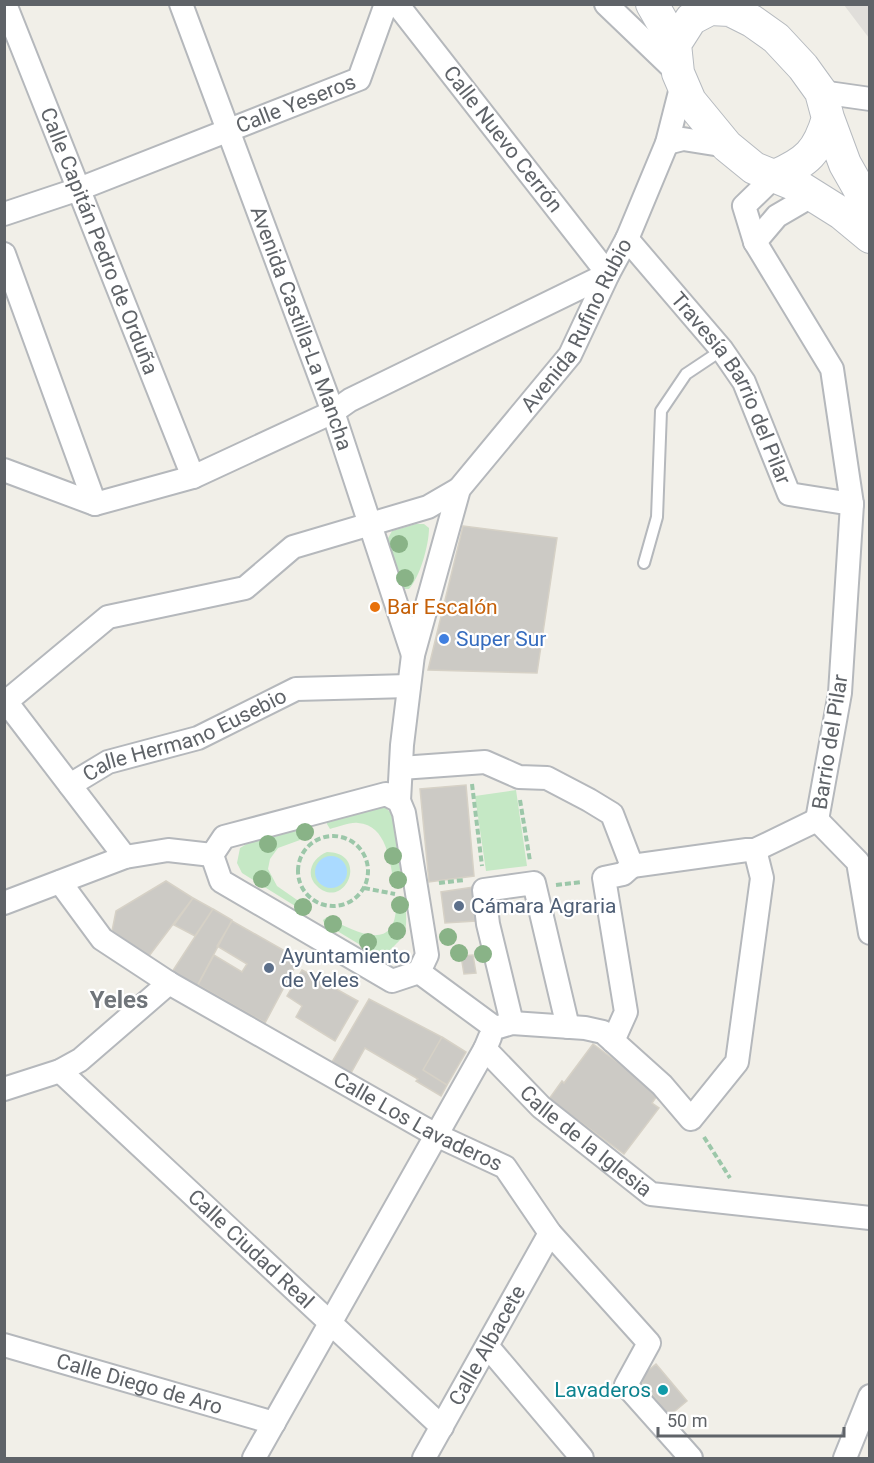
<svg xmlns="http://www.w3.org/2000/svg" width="874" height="1463" font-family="Roboto,sans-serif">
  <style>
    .industrial { fill: #e0deda }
    .green { fill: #c5e8c5 }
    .water { fill: #aadaff }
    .building { fill: #cccac5; stroke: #d6d1c6; stroke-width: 1.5 }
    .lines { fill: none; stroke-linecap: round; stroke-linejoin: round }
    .service-casing { stroke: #b5b8bc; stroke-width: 14 }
    .minor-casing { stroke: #b5b8bc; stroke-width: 26 }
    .secondary-casing { stroke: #b6babf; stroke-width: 34 }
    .path { stroke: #9cc7a9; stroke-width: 4; stroke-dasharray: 6 3; stroke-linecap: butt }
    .service { stroke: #fff; stroke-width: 10 }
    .minor { stroke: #fff; stroke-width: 22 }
    .secondary { stroke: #fff; stroke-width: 32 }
    .tree { fill: #89b387 }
    .food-dot { fill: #e8710a; stroke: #fff; stroke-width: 2 }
    .shop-dot { fill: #3f7fe0; stroke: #fff; stroke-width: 2 }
    .service-dot { fill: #5c6f8a; stroke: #fff; stroke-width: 2 }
    .culture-dot { fill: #0f9aa8; stroke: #fff; stroke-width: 2 }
    .labels { text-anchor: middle; stroke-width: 4.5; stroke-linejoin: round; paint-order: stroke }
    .street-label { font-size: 21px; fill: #5f6368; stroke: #fff }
    .food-label { font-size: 21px; fill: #c56008; stroke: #fff; text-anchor: start }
    .shop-label { font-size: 21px; fill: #366cbe; stroke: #fff; text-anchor: start }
    .service-label { font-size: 21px; fill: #4e5e75; stroke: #fff; text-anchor: start }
    .culture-label { font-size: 21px; fill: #0d838f; stroke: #fff; text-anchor: end }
    .quarter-label { font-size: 24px; font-weight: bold; fill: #70757a; stroke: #fff }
  </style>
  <rect width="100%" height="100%" fill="#f1efe8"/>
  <path class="industrial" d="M844 5H869V38Z"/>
  <path class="green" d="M416 524H424L429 528C429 545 420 577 409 589H405L401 586 387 540 392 531Z
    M516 790 527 866 486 871 475 796Z
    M385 807 393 815 402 883 401 887H397L394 884C390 862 387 825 358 823 350 822 338 827 330 829L327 824V822Z
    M308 827 313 829 314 833 311 836 278 848 270 859 268 869 277 886 310 909 308 914 242 873 237 863 240 848 250 842Z
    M327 852C371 853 344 912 317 886 304 874 313 857 327 852Z
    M398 900H402C406 905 406 908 406 914 407 936 403 937 388 952H372L324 923 323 920 327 917C355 932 397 955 396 903Z"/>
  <path class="water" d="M315 872a16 16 0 1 1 32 0a16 16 0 1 1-32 0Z"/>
  <path class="building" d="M463 526 557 538 537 673 428 670Z
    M466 785 474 876 429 882 420 789Z
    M166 881 193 898 149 956 111 936 116 911Z
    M473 887 476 921 445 923 441 892Z
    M193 898 213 909 195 936 174 925Z
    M213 909 232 920 197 986 172 972Z
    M232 921 299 959 265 1023 198 985 214 955 242 972 247 964 217 946Z
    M473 955 476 973 464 974 461 956Z
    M302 970 358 1001 335 1041 296 1017 302 1006 287 996Z
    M369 999 442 1037 423 1070 447 1085 441 1096 416 1081 418 1079 365 1048 351 1073 332 1062Z
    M442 1037 466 1052 447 1085 423 1070Z
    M593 1044 659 1093 652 1103 659 1108 624 1154 549 1099 562 1081 564 1083Z
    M656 1364 687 1401 669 1416 639 1378Z"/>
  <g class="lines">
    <defs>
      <path id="service" d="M644 563 657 517 661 411 686 374 722 350"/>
      <g id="minor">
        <path id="s1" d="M5 4 193 477"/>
        <path id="s2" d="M181 4 333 412 413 655"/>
        <path d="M606 4 678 73"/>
        <path d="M821 92 870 99"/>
        <path d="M667 143 683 139 727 146"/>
        <path d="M775 176 744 206 755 242 832 369 852 504 840 693 817 820"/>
        <path id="s3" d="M4 214 79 189 359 79 386 4"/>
        <path id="s4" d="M627 239 722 350 744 382 789 494 852 504"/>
        <path d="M755 242 777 216 813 195"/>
        <path d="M4 254 95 504"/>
        <path d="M4 470 95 504 193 477 333 412 350 400 608 274 397 4"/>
        <path d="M4 699 125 857"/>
        <path d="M7 701 108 617 245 588 293 547 428 507 459 489"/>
        <path d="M401 768 485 762 519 777 547 778 589 800 612 814 632 866 747 850H755"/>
        <path id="s5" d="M70 785 108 762 198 738 296 689 409 686"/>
        <path d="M386 794 399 801 404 813 427 955 419 972 392 981 221 881 212 855 224 837Z"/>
        <path id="s6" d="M399 801 402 745 413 655 459 489 570 355 608 274 627 239 667 143 682 84"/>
        <path d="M817 820 858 862 870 933"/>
        <path id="s7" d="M60 882 102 939 169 983 436 1135 505 1167 550 1233 649 1343 626 1385 691 1458"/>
        <path d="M4 903 125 857 168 850 212 855"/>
        <path d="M419 972 495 1028"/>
        <path d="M512 1023 488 924 484 890 534 883 568 1027"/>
        <path d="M495 1028 512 1023 585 1028 603 1032 662 1085 691 1119 737 1062 762 878 755 850 817 820"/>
        <path id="s8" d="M490 1037 485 1049 541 1107 651 1194 870 1218"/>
        <path d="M613 1041 626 1012 604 878 623 874 632 866"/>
        <path id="s9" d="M60 1071 442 1427"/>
        <path d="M4 1089 60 1071 80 1060 169 983"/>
        <path id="s10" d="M4 1345 274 1423"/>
        <path d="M488 1347 582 1458"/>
        <path d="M254 1458 485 1049"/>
        <path id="s11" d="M424 1458 550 1233"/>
        <path d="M845 1458 870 1396"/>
      </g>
      <path id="secondary" d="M652 4 675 44
        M775 176C807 162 818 152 828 118
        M870 208 845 164 828 118 821 92 803 67 776 38 752 21 730 10 710 9 691 19 675 44 678 73 690 101 727 146 754 168 798 186 841 213 870 237"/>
    </defs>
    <use href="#service" class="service-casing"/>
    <use href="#minor" class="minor-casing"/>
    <use href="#secondary" class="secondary-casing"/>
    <path class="path" d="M472 784 482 866
      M520 800 530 861
      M298 871a35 35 0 1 1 70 0a35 35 0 1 1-70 0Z
      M439 883 464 880
      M556 885 582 882
      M364 888 395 894
      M704 1137 730 1178"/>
    <use href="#service" class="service"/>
    <use href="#minor" class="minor"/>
    <use href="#secondary" class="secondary"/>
  </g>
  <g class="tree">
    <circle cx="399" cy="544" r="9"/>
    <circle cx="405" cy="578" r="9"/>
    <circle cx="305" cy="832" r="9"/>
    <circle cx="268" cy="844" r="9"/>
    <circle cx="393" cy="856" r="9"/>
    <circle cx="262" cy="879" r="9"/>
    <circle cx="398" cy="880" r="9"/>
    <circle cx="400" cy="905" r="9"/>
    <circle cx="303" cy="907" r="9"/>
    <circle cx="333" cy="924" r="9"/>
    <circle cx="397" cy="931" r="9"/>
    <circle cx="448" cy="937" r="9"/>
    <circle cx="368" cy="942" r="9"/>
    <circle cx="459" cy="953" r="9"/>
    <circle cx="483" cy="954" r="9"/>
  </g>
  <circle class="food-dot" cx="375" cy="607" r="6"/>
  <circle class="shop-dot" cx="444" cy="639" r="6"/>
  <g class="service-dot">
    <circle cx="459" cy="906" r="6"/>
    <circle cx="269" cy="968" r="6"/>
  </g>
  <circle class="culture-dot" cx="663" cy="1390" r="6"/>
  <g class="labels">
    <g class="street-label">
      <text dy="7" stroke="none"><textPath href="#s3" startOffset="312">Calle Yeseros</textPath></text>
      <text transform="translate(503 139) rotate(52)" y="7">Calle Nuevo Cerrón</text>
      <text dy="7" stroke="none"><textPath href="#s1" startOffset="255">Calle Capitán Pedro de Orduña</textPath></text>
      <text dy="7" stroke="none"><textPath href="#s6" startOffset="522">Avenida Rufino Rubio</textPath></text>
      <text dy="7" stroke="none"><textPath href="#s2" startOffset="346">Avenida Castilla-La Mancha</textPath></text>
      <text dy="7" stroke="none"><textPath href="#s4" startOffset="184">Travesía Barrio del Pilar</textPath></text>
      <text dy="7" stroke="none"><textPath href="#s5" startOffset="126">Calle Hermano Eusebio</textPath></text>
      <text transform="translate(830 742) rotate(-81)" y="7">Barrio del Pilar</text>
      <text dy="7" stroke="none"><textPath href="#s7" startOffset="436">Calle Los Lavaderos</textPath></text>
      <text dy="7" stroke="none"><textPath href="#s8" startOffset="150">Calle de la Iglesia</textPath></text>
      <text dy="7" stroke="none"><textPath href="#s9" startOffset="261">Calle Ciudad Real</textPath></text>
      <text dy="7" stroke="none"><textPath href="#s11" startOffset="129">Calle Albacete</textPath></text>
      <text dy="7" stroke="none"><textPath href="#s10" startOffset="141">Calle Diego de Aro</textPath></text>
    </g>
    <g class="food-label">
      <text x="387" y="614">Bar Escalón</text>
    </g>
    <g class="shop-label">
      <text x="456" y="646">Super Sur</text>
    </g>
    <g class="service-label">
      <text x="471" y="913">Cámara Agraria</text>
      <text x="281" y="963">Ayuntamiento<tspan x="281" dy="24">de Yeles</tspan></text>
    </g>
    <g class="culture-label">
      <text x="651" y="1397">Lavaderos</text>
    </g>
    <g class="quarter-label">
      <text x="119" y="1008">Yeles</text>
    </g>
  </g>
  <rect width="874" height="1463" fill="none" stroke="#5f6368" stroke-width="12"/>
  <path d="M658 1427v9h186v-9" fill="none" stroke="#5f6368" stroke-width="3"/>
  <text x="667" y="1427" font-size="18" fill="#5f6368" stroke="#ffffff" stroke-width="4.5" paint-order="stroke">50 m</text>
</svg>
